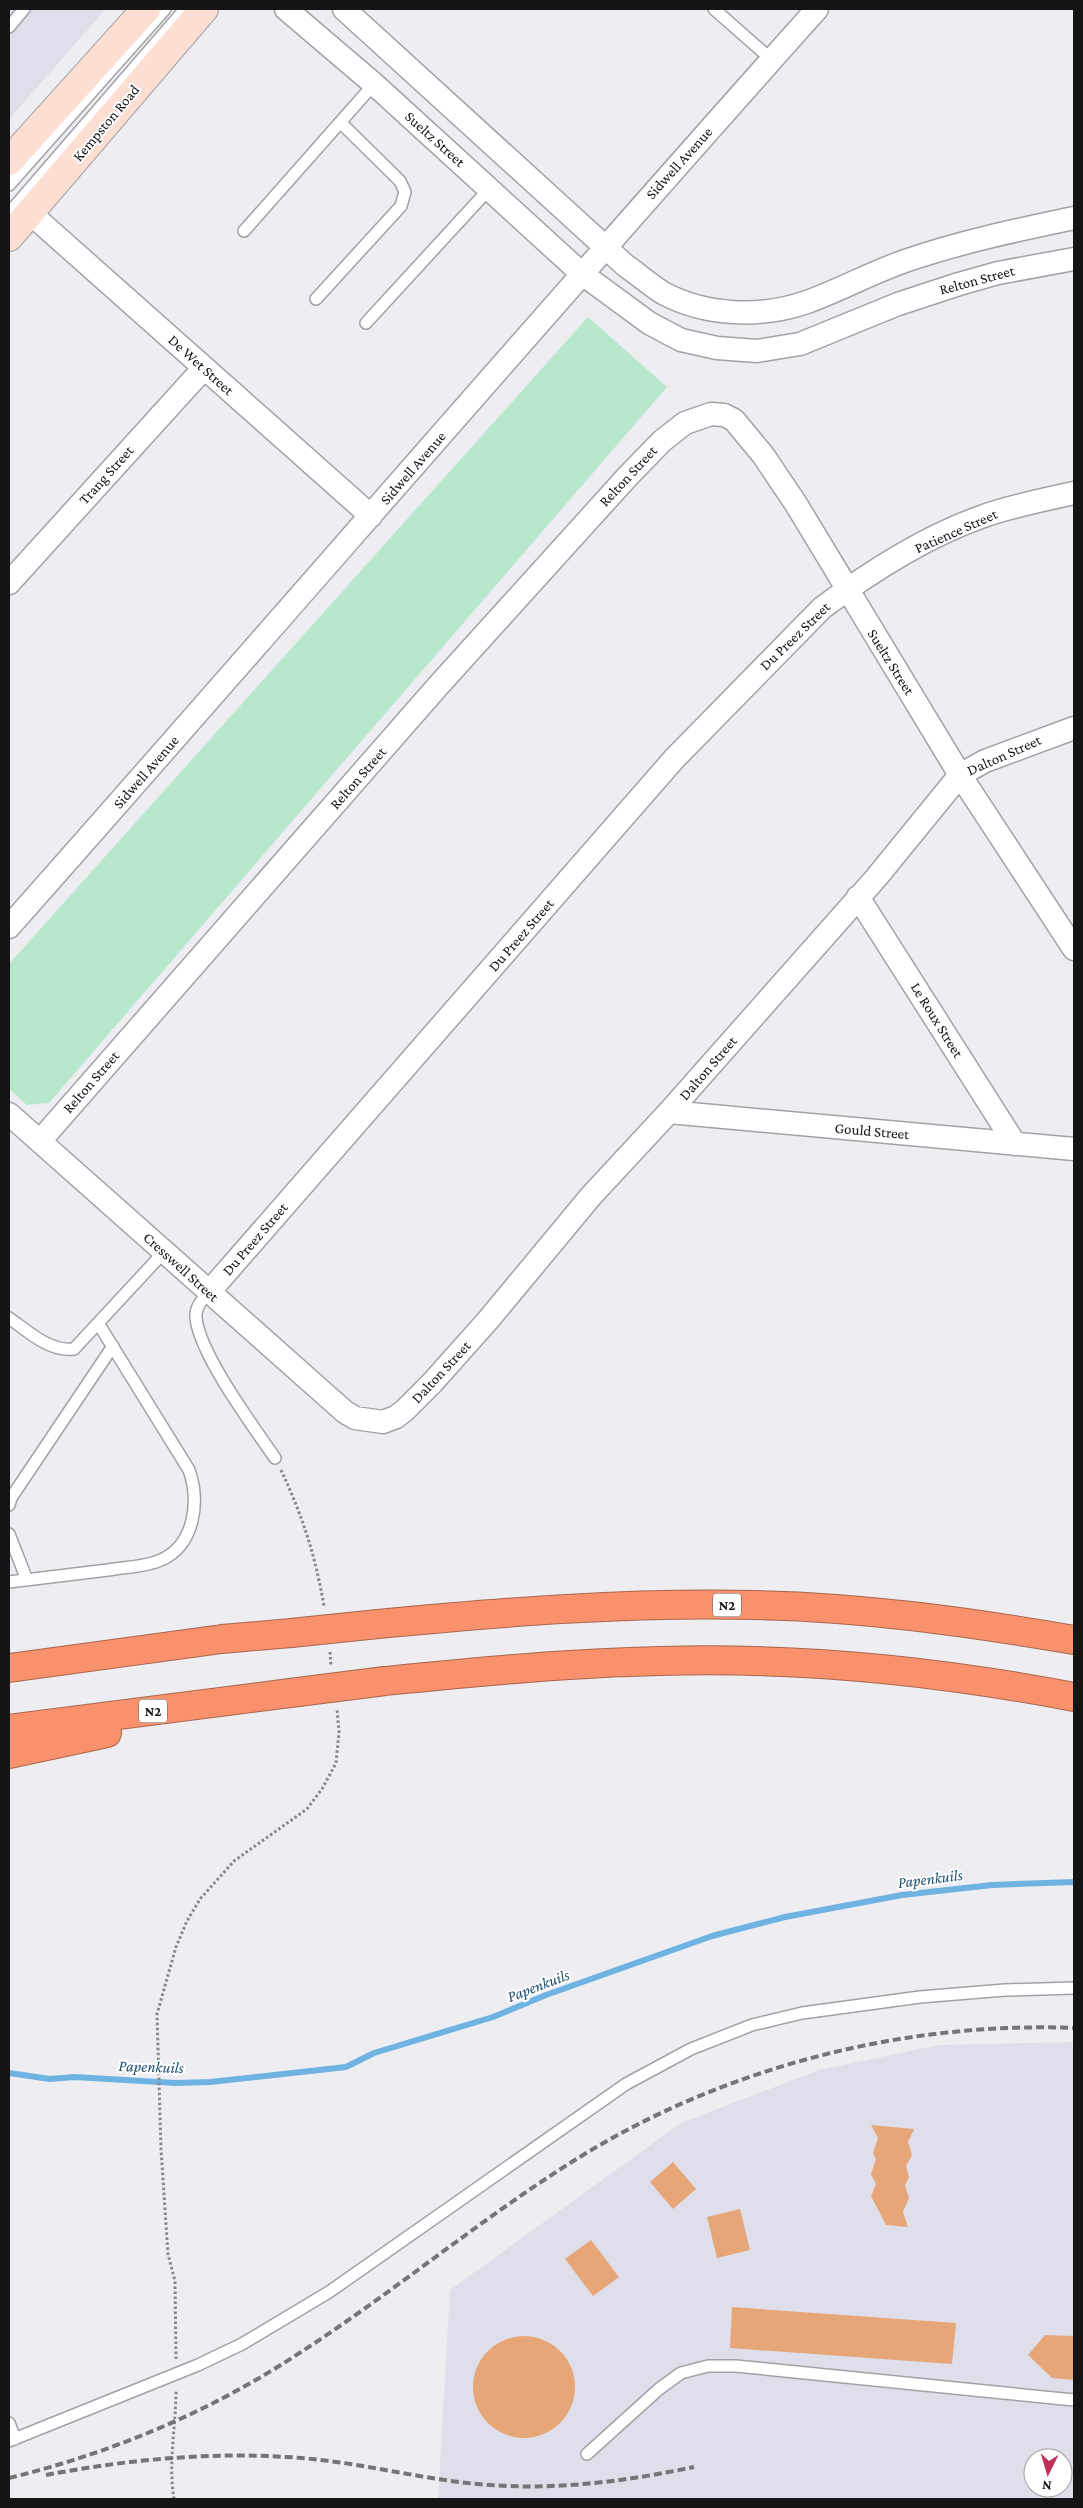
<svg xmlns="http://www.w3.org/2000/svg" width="1083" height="2508" font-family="'Crimson Pro',serif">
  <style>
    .built { fill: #dfdfeb; fill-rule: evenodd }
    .green { fill: #b7e7cd }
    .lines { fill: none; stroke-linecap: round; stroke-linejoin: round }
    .stream { stroke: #6eb3e2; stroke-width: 6 }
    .building { fill: #e7a678 }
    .service-casing { stroke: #a2a2a6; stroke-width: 14 }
    .minor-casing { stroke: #a2a2a6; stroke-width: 25 }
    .secondary-casing { stroke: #a2a2a6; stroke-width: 30 }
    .motorway-casing { stroke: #a9664e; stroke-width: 30 }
    .path { stroke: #87878a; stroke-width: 3; stroke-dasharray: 2.5 2.5; stroke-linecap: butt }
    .service { stroke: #fff; stroke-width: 11 }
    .minor { stroke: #fff; stroke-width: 22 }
    .secondary { stroke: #fdded3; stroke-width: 28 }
    .motorway { stroke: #f9916c; stroke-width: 28 }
    .rail { stroke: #757578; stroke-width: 4; stroke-dasharray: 8 4; stroke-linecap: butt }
    .motorway-bridge-casing { stroke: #a9664e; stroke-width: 30; stroke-linecap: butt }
    .motorway-bridge { stroke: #f9916c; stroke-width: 28 }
    .labels { text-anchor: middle; stroke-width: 4; stroke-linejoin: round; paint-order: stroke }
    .shield { fill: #fff; stroke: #5b5b5c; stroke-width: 1 }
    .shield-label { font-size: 14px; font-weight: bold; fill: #151516 }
    .street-label { font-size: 15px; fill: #151516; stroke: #fff }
    .water-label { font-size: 16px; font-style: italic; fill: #1c5071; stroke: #fff }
  </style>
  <rect width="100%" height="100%" fill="#ededf2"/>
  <path class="built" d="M9 9H106L9 119Z
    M1074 2042V2499H438L450 2290 681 2123 819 2070 939 2045ZM1033 2458H1063V2488H1033Z"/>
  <path class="green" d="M588 317 667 387 49 1103 27 1105 9 1089V964Z"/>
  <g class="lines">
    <path class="stream" d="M9 2073 50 2079 74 2077 176 2083 210 2082 346 2067 374 2053 493 2017 546 1995 712 1936 785 1917 902 1895 992 1885 1074 1882"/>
  </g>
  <path class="building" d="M871 2125 914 2129 908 2142 912 2155 906 2166 909 2177 905 2185 909 2198 903 2212 908 2227 886 2225 871 2196 876 2184 871 2174 876 2159 873 2153 878 2138Z
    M673 2162 696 2189 673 2209 650 2182Z
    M740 2209 750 2250 717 2258 707 2217Z
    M591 2240 619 2277 593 2296 565 2259Z
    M732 2307 956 2323 952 2364 730 2348Z
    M1045 2335 1073 2336 1074 2380 1052 2378 1028 2355Z
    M473 2387a51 51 0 1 1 102 0a51 51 0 1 1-102 0Z"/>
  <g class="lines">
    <defs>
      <path id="service" d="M714 9 772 60
        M9 27 24 9
        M9 185 165 9
        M9 213 185 9
        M244 231 374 84
        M316 299 401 206 405 192 400 181 341 123
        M366 323 490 188
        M209 1292C202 1300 195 1307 196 1318 200 1355 253 1426 275 1458
        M9 1318C28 1331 49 1352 74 1349L164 1252
        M9 1505 11 1498 113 1346
        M9 1534 27 1580
        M9 1582C42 1578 75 1574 108 1570 125 1567 146 1567 161 1560 195 1545 200 1501 189 1470L98 1323
        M9 2423 15 2439
        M9 2441 198 2365 242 2344 329 2292 626 2084 691 2049 752 2025 802 2013 920 1997 1005 1990 1074 1988
        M587 2454 659 2389 681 2373 708 2366H736L1074 2400"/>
      <path id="minor" d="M286 9 374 84 581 273 649 323 681 340 717 348 757 351 800 344 898 304 959 284 998 273 1074 259
        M344 9 626 266C638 274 650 285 663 293 706 316 761 318 807 302 840 290 871 273 905 261 960 242 1017 230 1074 218
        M30 213 371 516
        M9 583 204 368
        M858 897 1015 1144
        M9 927C279 622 545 313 817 9
        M669 1112 1074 1149
        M9 1114 345 1412 355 1418 383 1422 396 1417 405 1410 432 1383 489 1319 591 1196 669 1112 876 878 960 775 985 761 1074 728
        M40 1141 438 686 628 476 662 441 685 423 711 414 724 415 734 420 763 455 796 504 960 775 1074 949
        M209 1292 674 759 822 608C870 572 925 537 981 517 1011 506 1043 500 1074 493"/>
      <path id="secondary" d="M9 161 146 9
        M9 237 204 9"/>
      <path id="motorway" d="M378 1624C504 1612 629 1602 755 1605 862 1607 969 1622 1074 1640
        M9 1668 222 1639 291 1633
        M385 1681C477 1672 568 1663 660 1661 799 1657 939 1671 1074 1697
        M9 1729 298 1692
        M9 1754 107 1733"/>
    </defs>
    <use href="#service" class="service-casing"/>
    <use href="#minor" class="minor-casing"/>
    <use href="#secondary" class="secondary-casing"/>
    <use href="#motorway" class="motorway-casing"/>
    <path class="path" d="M281 1470C303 1517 315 1555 324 1606
      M330 1652 331 1666
      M176 2359 175 2281 168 2254 161 2149 157 2014 176 1947 187 1921 200 1899 234 1861 307 1809 322 1789 336 1763 339 1732 337 1709
      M174 2499C168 2463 176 2426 176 2390"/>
    <use href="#service" class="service"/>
    <use href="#minor" class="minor"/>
    <use href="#secondary" class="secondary"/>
    <use href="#motorway" class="motorway"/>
    <path class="rail" d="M46 2475C125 2460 206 2452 286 2457 351 2460 413 2478 477 2484 551 2491 622 2482 694 2467
      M9 2478C112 2453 212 2411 301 2352 392 2293 476 2223 567 2165 715 2070 899 2021 1074 2028"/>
    <defs>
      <path id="motorway-bridge" d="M291 1633 378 1624
        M298 1692 385 1681"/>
    </defs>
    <use href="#motorway-bridge" class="motorway-bridge-casing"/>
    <use href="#motorway-bridge" class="motorway-bridge"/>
  </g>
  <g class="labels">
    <g class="shield">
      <rect x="713" y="1593.5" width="28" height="23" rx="4"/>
      <rect x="139" y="1699.5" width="28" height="23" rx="4"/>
    </g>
    <g class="shield-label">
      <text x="727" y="1610">N2</text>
      <text x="153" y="1716">N2</text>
    </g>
    <g class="street-label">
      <text transform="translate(106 123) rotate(-50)" y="5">Kempston Road</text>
      <text transform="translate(435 139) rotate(42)" y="5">Sueltz Street</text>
      <text transform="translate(679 163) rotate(-48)" y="5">Sidwell Avenue</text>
      <text transform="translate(977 280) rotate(-15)" y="5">Relton Street</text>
      <text transform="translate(201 365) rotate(42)" y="5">De Wet Street</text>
      <text transform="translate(413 468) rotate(-49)" y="5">Sidwell Avenue</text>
      <text transform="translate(106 475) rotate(-48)" y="5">Trang Street</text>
      <text transform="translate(628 476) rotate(-47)" y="5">Relton Street</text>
      <text transform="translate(956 531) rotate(-24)" y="5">Patience Street</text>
      <text transform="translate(795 636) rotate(-44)" y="5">Du Preez Street</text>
      <text transform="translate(891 662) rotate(58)" y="5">Sueltz Street</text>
      <text transform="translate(1004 755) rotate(-24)" y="5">Dalton Street</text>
      <text transform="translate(146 772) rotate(-49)" y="5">Sidwell Avenue</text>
      <text transform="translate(358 778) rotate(-49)" y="5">Relton Street</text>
      <text transform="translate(521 935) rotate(-49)" y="5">Du Preez Street</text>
      <text transform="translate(937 1020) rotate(58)" y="5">Le Roux Street</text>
      <text transform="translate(708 1068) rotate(-49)" y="5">Dalton Street</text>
      <text transform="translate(91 1082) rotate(-49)" y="5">Relton Street</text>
      <text transform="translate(872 1131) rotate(5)" y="5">Gould Street</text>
      <text transform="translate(255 1239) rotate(-49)" y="5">Du Preez Street</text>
      <text transform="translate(181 1267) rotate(42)" y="5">Cresswell Street</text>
      <text transform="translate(441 1372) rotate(-47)" y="5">Dalton Street</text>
    </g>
    <g class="water-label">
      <text transform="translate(930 1878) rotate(-7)" y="6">Papenkuils</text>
      <text transform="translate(538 1985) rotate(-21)" y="6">Papenkuils</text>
      <text transform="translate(151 2066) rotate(2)" y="6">Papenkuils</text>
    </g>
  </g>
  <rect width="1083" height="2508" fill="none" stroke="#151516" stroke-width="20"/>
  <g transform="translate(1048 2473) rotate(185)"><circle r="24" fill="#ffffff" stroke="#a1a1a2"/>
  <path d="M0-4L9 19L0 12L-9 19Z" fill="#c03157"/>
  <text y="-8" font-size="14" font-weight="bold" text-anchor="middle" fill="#151516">N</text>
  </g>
</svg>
